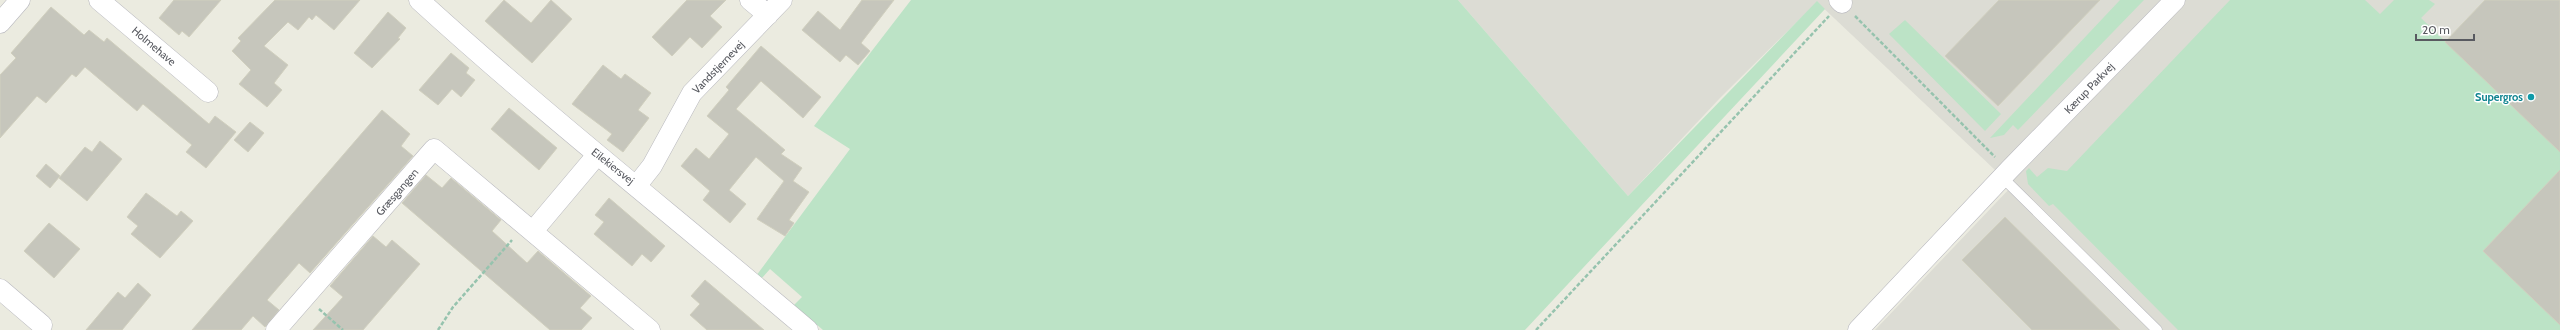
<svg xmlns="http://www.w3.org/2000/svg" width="2560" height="330" font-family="Cabin,sans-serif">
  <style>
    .industrial { fill: #dcdcd4 }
    .green { fill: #bce3c6 }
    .building { fill: #c6c6bc; stroke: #d0cfbe }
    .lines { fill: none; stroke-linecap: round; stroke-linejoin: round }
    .service-casing { stroke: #b8b8be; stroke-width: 11 }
    .minor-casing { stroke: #b8b8be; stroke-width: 21 }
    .path { stroke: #96c3ae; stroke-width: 2.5; stroke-dasharray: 4 2; stroke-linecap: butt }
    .service { stroke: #fff; stroke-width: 10 }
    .minor { stroke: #fff; stroke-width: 20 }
    .culture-dot { fill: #0f9aa8; stroke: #fff; stroke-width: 1.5 }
    .labels { text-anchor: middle; stroke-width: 3; stroke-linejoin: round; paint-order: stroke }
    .street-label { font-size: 11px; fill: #585a60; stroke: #fff }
    .culture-label { font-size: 11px; font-weight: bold; fill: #0d838f; stroke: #fff; text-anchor: end }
  </style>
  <rect width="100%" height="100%" fill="#ebebe0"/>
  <path class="industrial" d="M1458 0H2560V330H1875L2012 186 1817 2 1720 98 1628 196Z"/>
  <path class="green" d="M911 0H1458L1628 196 1817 1 1825 9 1525 330H823L794 305 802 297 770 269 761 279 756 276 850 149 814 126Z
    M2120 0H2144L2018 130 2013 125 2004 135 1990 138Z
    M2230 0H2365L2380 14 2394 0H2429L2435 4 2421 18 2560 152V170L2483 251 2560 325V330H2178L2053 204 2049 206 2028 184 2026 171 2029 168 2037 177 2048 168 2067 171Z
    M1905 20 2001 114 1985 131 1889 34Z"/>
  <path class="building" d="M174 0H221L189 37 182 31 179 35 159 18Z
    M275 0H360L334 30 316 15 312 20 309 17 298 30 288 22 264 46 288 65 274 83 282 90 267 107 239 84 251 70 232 51 241 41 238 38Z
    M504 0 531 23 551 0 572 19 532 63 485 21Z
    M687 0H726L710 16 722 27 702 48 690 37 672 56 652 37Z
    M862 0H894L861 43 870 51 858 65 846 55 840 62 802 30 818 11 840 30Z
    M1999 0H2100L1998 106 1945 56Z
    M2485 0H2560V152L2445 42Z
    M51 7 84 35 89 30 104 42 107 38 209 124 215 116 236 132 206 168 186 152 192 145 143 104 137 111 85 67 76 77 72 74 46 103 37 96 0 138V75L16 58 11 53Z
    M388 12 406 28 398 38 400 39 372 68 354 53Z
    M761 46 821 97 803 118 761 81 736 109 785 150 781 154 802 168 793 181 809 192 789 220 794 223 785 236 757 219 784 181 756 157 729 190 746 204 730 223 703 200 710 191 681 166 696 148 709 159 729 134 707 116 729 90 726 87Z
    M451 53 469 68 466 73 475 80 461 97 452 89 438 105 419 90Z
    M603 65 621 79 625 74 651 93 638 110 649 118 623 152 607 140 612 134 572 104Z
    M509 108 557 148 539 170 491 129Z
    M382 110 410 134 401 146 413 156 310 273 299 263 267 300 279 310 265 327 253 316 241 330H192Z
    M250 122 264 133 248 152 234 140Z
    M100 141 122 159 87 201 59 178 85 147 92 152Z
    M46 164 60 176 50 188 36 176Z
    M2560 170V325L2483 251Z
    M426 175 442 188 451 178 501 220 492 231 527 263 538 251 591 296 580 308 592 318 581 330H550L402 203Z
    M146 193 177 216 181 211 193 221 160 258 131 234 138 226 127 217Z
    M609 198 665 246 651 262 642 254 632 266 594 234 604 222 595 215Z
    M2005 217 2120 330H2032L1962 260Z
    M49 223 80 249 54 278 24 251Z
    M373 236 386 247 392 240 420 264 363 330H313L343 297 330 286Z
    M705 280 764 330H707L690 315 700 304 691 296Z
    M138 283 151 295 122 330H86L118 292 125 298Z"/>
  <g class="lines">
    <defs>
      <path id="service" d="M2003 178 2157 330"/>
      <path id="minor" d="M99 0 208 92
        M419 0C545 115 679 220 808 330
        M750 0 768 15
        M1839 0 1842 3
        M0 23 20 0
        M637 185 652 166 692 93 782 0
        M533 231 597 155
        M0 289 42 325
        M276 330 434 149 650 330
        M1858 330 2009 170 2175 0"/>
    </defs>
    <use href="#service" class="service-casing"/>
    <use href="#minor" class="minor-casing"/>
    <path class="path" d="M1855 16 1995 157
      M319 309 343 330
      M438 330 453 307 512 240
      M1536 330 1829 16"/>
    <use href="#service" class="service"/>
    <use href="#minor" class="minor"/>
  </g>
  <circle class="culture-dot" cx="2531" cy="97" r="4"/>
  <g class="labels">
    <g class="street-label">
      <text transform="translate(154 46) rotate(40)" y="4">Holmehave</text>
      <text transform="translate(718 67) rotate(-46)" y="4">Vandstjernevej</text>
      <text transform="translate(2089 88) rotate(-46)" y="4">Kærup Parkvej</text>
      <text transform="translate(613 166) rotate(38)" y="4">Eilekiersvej</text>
      <text transform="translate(397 192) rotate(-49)" y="4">Græsgangen</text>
    </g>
    <g class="culture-label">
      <text x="2523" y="101">Supergros</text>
    </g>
  </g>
  <path d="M2416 34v6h58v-6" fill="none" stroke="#585a60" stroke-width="2"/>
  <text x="2422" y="34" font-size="12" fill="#585a60" stroke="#ffffff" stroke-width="3" paint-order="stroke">20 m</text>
</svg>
